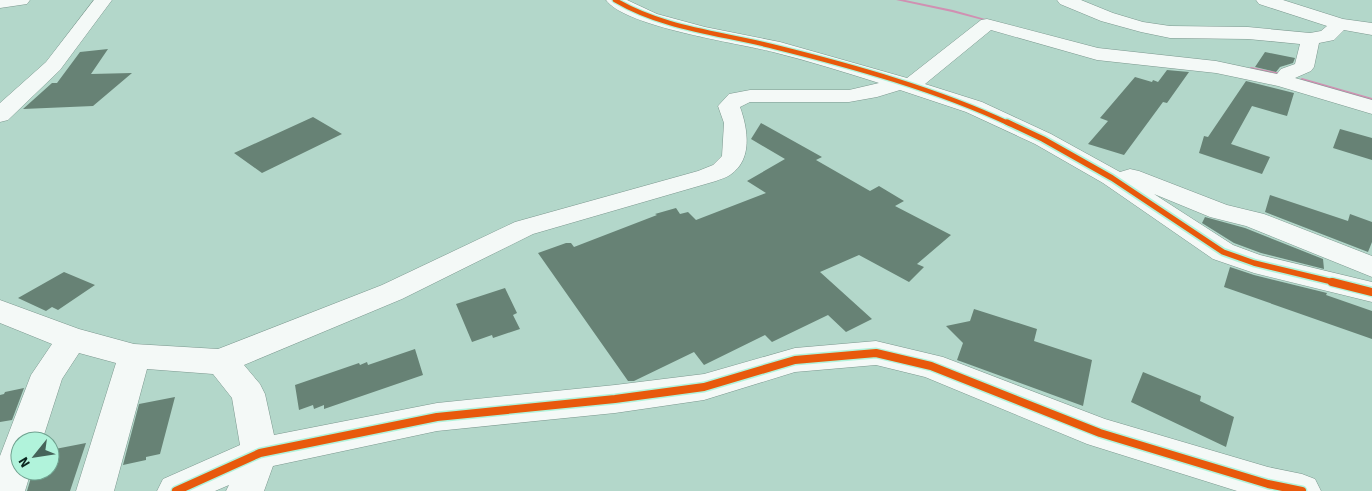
<svg xmlns="http://www.w3.org/2000/svg" width="1372" height="491" font-family="'Source Sans 3',sans-serif">
  <style>
    .lines { fill: none; stroke-linecap: round; stroke-linejoin: round }
    .stream { fill: #d090b2; fill-rule: evenodd }
    .building { fill: #678275 }
    .minor-casing { stroke: #7c988f; stroke-width: 1 }
    .minor { fill: #f4f9f7; fill-rule: evenodd }
    .cycleway-far2-casing { stroke: #b1f3db; stroke-width: 7 }
    .cycleway-far1-casing { stroke: #b1f3db; stroke-width: 9 }
    .cycleway-casing { stroke: #b1f3db; stroke-width: 11 }
    .cycleway-far2 { stroke: #e8590c; stroke-width: 4.5 }
    .cycleway-far1 { stroke: #e8590c; stroke-width: 5.5 }
    .cycleway { stroke: #e8590c; stroke-width: 8 }
  </style>
  <rect width="100%" height="100%" fill="#b3d7ca"/>
  <g class="lines">
    <path class="stream" d="M896 0H905L953 10 996 22 994 23 952 12Z
      M1251 67 1281 73 1284 75 1281 77 1249 70 1248 69Z
      M1302 78 1372 98V102L1300 81V79Z"/>
  </g>
  <path class="building" d="M108 49 91 74 132 73 93 106 23 109 52 83H57L80 52Z
    M1265 52 1295 58 1293 63 1280 67 1276 72 1255 67Z
    M1167 70 1189 72 1167 103 1163 102 1124 155 1088 144 1108 121 1100 118 1135 77 1152 82 1153 80 1158 82Z
    M1246 81 1294 93 1287 116 1252 106 1231 144 1270 157 1262 174 1199 153 1204 136 1208 137Z
    M313 117 342 134 262 173 234 153Z
    M761 123 822 157 816 160 870 191 879 186 904 201 895 206 951 235 917 264 924 267 909 282 859 255 820 272 872 319 846 332 828 315 772 342 765 335 704 365 694 352 634 381H628L538 253 566 243H571L574 247 657 215 655 214 676 208 680 214 688 212 696 220 766 193 747 181 785 159 751 139Z
    M1340 129 1372 138V160L1333 148Z
    M1270 195 1348 221 1350 214 1372 222V242L1368 252 1265 212Z
    M1205 217 1245 228 1323 259 1324 269 1261 253 1234 243 1202 223Z
    M1230 267 1254 275 1327 293 1326 295 1372 311V339L1224 287Z
    M64 272 95 285 58 310 52 307 46 311 18 298Z
    M505 288 517 313 513 315 520 329 493 338 492 335 472 342 456 304Z
    M974 309 1037 329 1034 341 1092 360 1083 406 957 360 963 343 946 326 970 321Z
    M415 349 423 375 324 409V405L314 409 313 405 299 410 295 385 359 363 360 365 367 362 368 365Z
    M1143 372 1201 396 1200 401 1234 417 1226 447 1131 402Z
    M24 388 12 420 0 422V395L4 394 5 392Z
    M175 397 160 454 146 457V460L123 465 139 404Z
    M86 443 70 491H27L33 471H50V450Z"/>
  <g class="lines">
    <defs>
      <path id="minor" d="M0 0H30L27 4 0 8Z
        M94 0H112L60 70 8 120 0 122V103L46 62Z
        M606 0H627L657 14 705 27 780 42 907 78 981 20 987 19 1098 48 1216 61 1277 74 1281 69 1295 64 1300 44 1248 39 1170 38 1141 32 1101 21 1060 4 1057 0H1081L1113 13 1143 22 1170 26 1248 27 1310 33 1321 31 1327 26 1259 4 1256 0H1283L1343 19 1372 23V35L1344 30 1334 40 1319 43 1314 67 1311 71 1295 78 1372 100V114L1278 86 1216 73 1097 60 991 30 925 84 982 102 1051 134 1120 172 1130 169 1139 171 1227 205 1264 214 1372 256V277L1246 226 1210 217 1154 194 1233 245 1260 255 1372 282V302L1254 273 1213 259 1103 183 1035 144 966 112 900 90 877 97 849 102H750L740 107C748 129 753 160 730 175 726 178 720 179 716 181L533 234 402 299 244 365 260 384 265 394 274 435 437 403 615 385 704 374 795 348 876 341 943 357 1105 419 1268 467 1302 474 1315 479 1321 491H1237L1087 444 925 377 876 365 795 372 704 400 615 413 437 431 273 466 264 491H226L229 485 215 491H157L163 479 240 445 232 398 213 374 147 369 114 491H76L116 363 79 353 62 379 42 441H20V471H31L25 491H0V456L31 375 52 344 0 323V300L79 329 134 344 218 349 382 285 515 222 698 171 713 165 722 156 724 123 718 106 729 94 750 90H849L879 83C844 72 809 61 773 52 738 43 625 27 606 0Z"/>
    </defs>
    <use href="#minor" class="minor-casing"/>
    <use href="#minor" class="minor"/>
    <defs>
      <path id="cycleway-far2" d="M615 0C664 29 721 33 775 47 852 66 938 90 1010 124"/>
      <path id="cycleway-far1" d="M1007 122 1043 139 1112 178 1223 252 1254 263 1337 283"/>
      <path id="cycleway" d="M1332 282 1372 292
        M176 491 260 453 437 417 615 399 704 387 795 360 876 353 931 366 1100 433 1268 484 1302 491"/>
    </defs>
    <use href="#cycleway-far2" class="cycleway-far2-casing"/>
    <use href="#cycleway-far1" class="cycleway-far1-casing"/>
    <use href="#cycleway" class="cycleway-casing"/>
    <use href="#cycleway-far2" class="cycleway-far2"/>
    <use href="#cycleway-far1" class="cycleway-far1"/>
    <use href="#cycleway" class="cycleway"/>
  </g>
  <g transform="translate(35 456) rotate(240)"><circle r="24" fill="#b1f3db" stroke="#6fa18f"/>
  <path d="M0-4L9 19L0 12L-9 19Z" fill="#46645a"/>
  <text y="-8" font-size="14" font-weight="bold" text-anchor="middle" fill="#0b261e">N</text>
  </g>
</svg>
